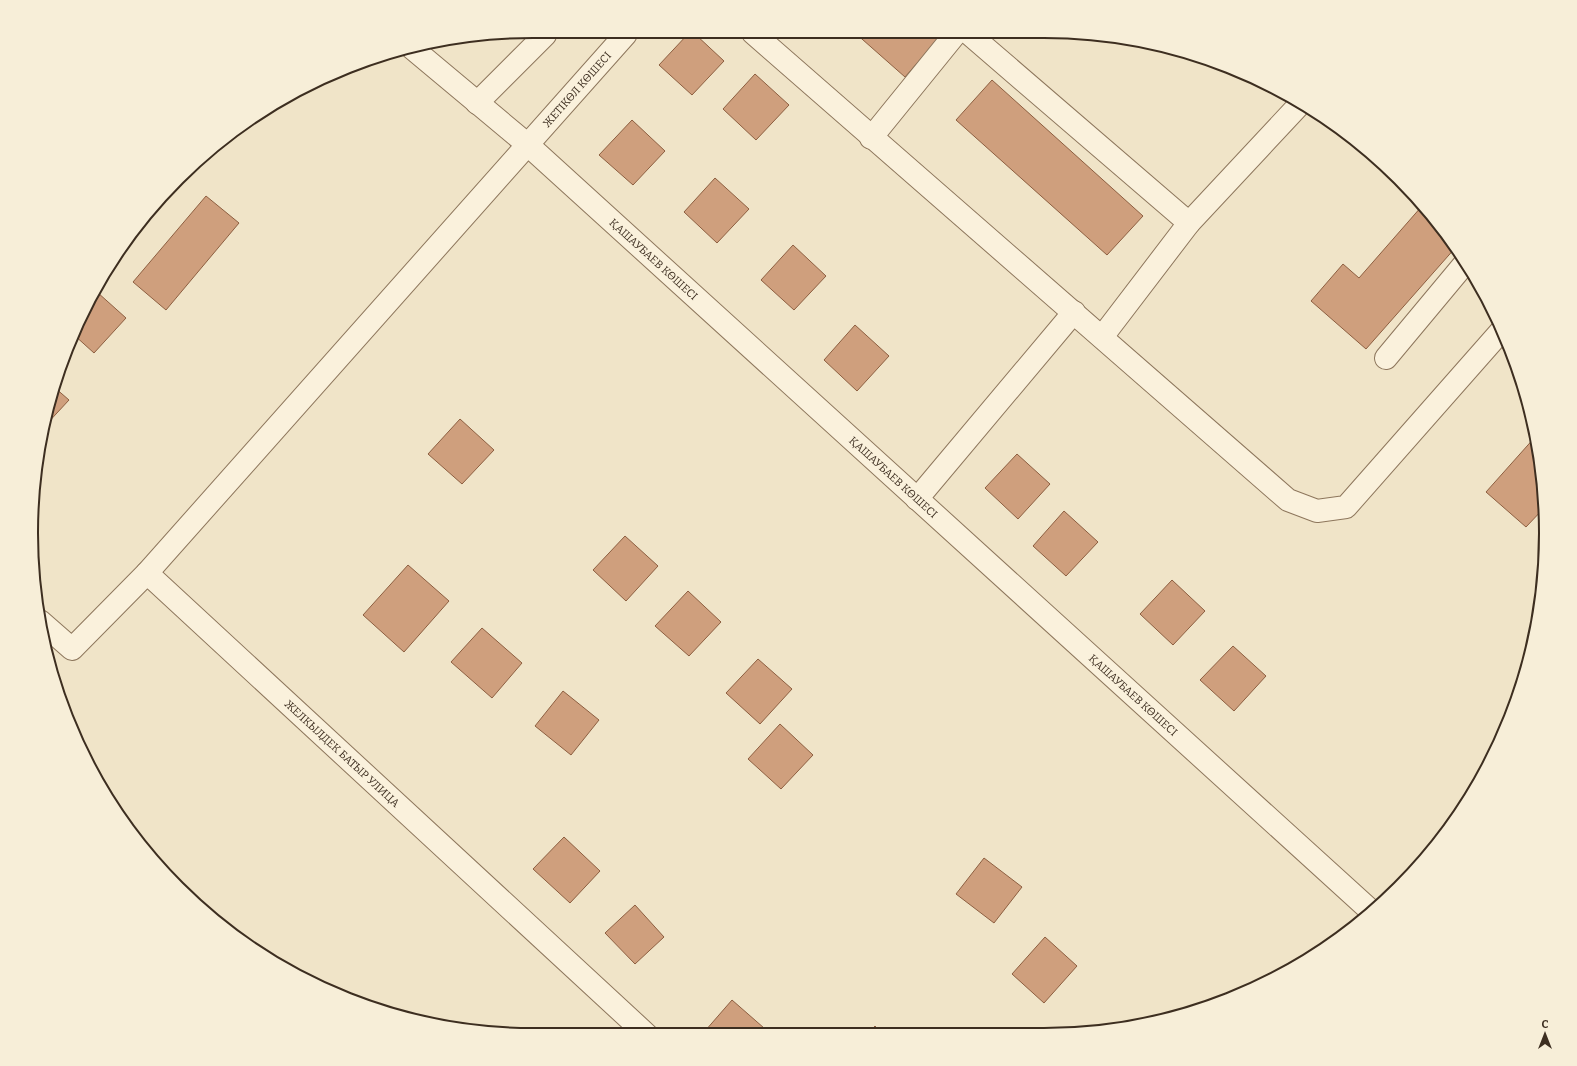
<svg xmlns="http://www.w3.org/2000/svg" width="1577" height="1066" font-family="Bitter,serif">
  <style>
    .building { fill: #cf9f7d; stroke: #8d5f41 }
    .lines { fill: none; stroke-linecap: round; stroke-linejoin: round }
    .minor-casing { stroke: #8d765c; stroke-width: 24 }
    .minor { stroke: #faf1dc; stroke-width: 22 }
    .labels { text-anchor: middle; stroke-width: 3; stroke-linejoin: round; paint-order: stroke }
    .street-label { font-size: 11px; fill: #3d2e20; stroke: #f7eed8 }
    .rim { fill: none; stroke: #3d2e20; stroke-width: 2 }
  </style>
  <rect width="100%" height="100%" fill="#f0e4c8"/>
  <path class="building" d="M854 32H932L939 38 905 77Z
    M688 34H695L724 61 692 95 659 65Z
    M755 74 789 105 756 140 723 109Z
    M992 80 1143 216 1107 255 956 120Z
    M632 120 665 151 633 185 599 155Z
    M715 178 749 209 717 243 684 212Z
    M206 196 239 223 166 310 133 282Z
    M1422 206 1456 247 1366 349 1311 301 1343 264 1359 278Z
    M793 245 826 276 794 310 761 280Z
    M97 292 126 318 94 353 73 334Z
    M855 325 889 356 857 391 824 360Z
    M54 387 69 400 44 427 48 403Z
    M460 419 494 450 462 484 428 454Z
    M1536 436 1544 508 1526 527 1486 492Z
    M1017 454 1050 484 1018 519 985 488Z
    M1064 511 1098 542 1066 576 1033 546Z
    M625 536 658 566 626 601 593 570Z
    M408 565 449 601 404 652 363 615Z
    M1172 580 1205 611 1173 645 1140 614Z
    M688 591 721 622 689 656 655 626Z
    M482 628 522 663 492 698 451 662Z
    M1233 646 1266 676 1234 711 1200 680Z
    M758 659 792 689 760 724 726 693Z
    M563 691 599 720 571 755 535 726Z
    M780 724 813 755 781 789 748 759Z
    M564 837 600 871 570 903 533 869Z
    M984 858 1022 887 994 923 956 894Z
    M635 905 664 937 635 964 605 933Z
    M1045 937 1077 966 1044 1003 1012 974Z
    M732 1000 772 1035H709L705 1031Z
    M875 1026 884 1035H866Z"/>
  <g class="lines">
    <defs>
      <g id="minor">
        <path d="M967 32 1189 223"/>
        <path d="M753 33 1288 500 1317 511 1346 507 1502 330"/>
        <path id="s1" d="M412 48 528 145 1371 911"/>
        <path d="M477 103 545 35"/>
        <path d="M871 138 957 32"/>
        <path d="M1102 337 1189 223 1301 103"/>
        <path d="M1386 358 1466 262"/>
        <path d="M917 499 1074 312"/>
        <path id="s2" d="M147 573 626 34"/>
        <path id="s3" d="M40 621 72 649 147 573 647 1035"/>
      </g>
    </defs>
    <use href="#minor" class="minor-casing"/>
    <use href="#minor" class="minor"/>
  </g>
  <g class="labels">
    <g class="street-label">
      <text dy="4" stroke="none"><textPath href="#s2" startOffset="647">ЖЕТІКӨЛ КӨШЕСІ</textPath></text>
      <text dy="4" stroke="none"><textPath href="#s1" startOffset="321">ҚАШАУБАЕВ КӨШЕСІ</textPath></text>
      <text dy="4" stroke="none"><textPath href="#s1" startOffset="645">ҚАШАУБАЕВ КӨШЕСІ</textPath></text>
      <text dy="4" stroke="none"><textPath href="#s1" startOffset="969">ҚАШАУБАЕВ КӨШЕСІ</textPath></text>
      <text dy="4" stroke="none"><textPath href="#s3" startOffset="415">ЖЕЛКЫЛДЕК БАТЫР УЛИЦА</textPath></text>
    </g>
  </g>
  <path d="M0 0H1577V1066H0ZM533 38H1044A495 495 0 0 1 1539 533V533A495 495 0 0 1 1044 1028H533A495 495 0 0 1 38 533V533A495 495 0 0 1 533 38Z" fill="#f7eed8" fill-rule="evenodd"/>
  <path class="rim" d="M533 38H1044A495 495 0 0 1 1539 533V533A495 495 0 0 1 1044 1028H533A495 495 0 0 1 38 533V533A495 495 0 0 1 533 38Z"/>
  <g transform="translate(1545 1034)" stroke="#f7eed8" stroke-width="3" paint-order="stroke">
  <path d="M0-3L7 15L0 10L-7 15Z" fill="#3d2e20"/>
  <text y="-6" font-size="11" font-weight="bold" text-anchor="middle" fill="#3d2e20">С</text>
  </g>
</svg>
